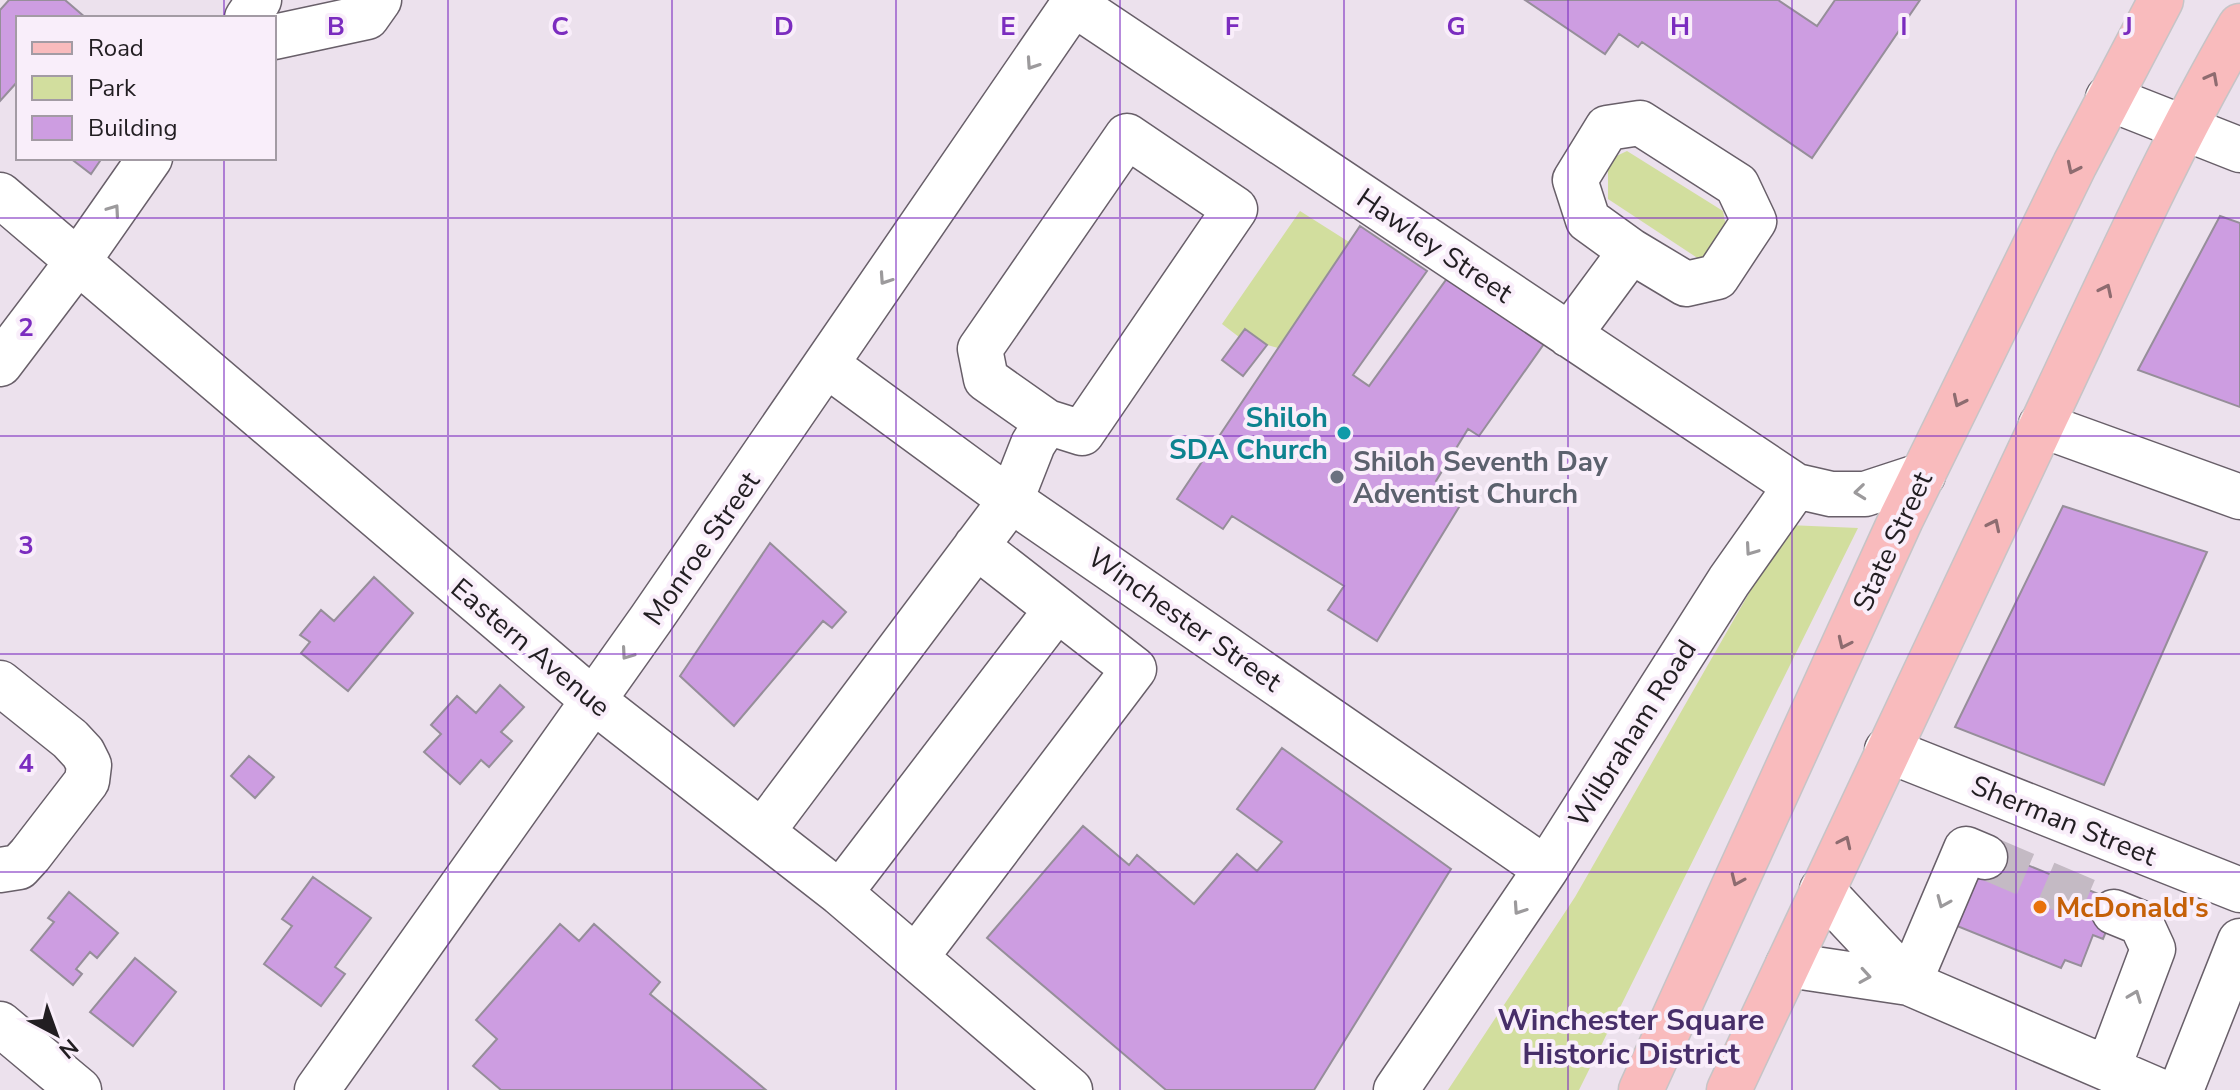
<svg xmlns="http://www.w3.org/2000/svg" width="2240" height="1090" font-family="'Nunito Sans',sans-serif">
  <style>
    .green { fill: #d2de9e }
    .building { fill: #cd9de1; stroke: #968e9a; stroke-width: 2 }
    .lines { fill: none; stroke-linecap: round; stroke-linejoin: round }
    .minor-tunnel { stroke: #c4bac4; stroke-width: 44; stroke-dasharray: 44 22; stroke-linecap: butt }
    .minor-casing { stroke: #685f69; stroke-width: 47 }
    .major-casing { stroke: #c6c4c6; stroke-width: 47 }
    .minor { stroke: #fff; stroke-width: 44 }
    .major { stroke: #f9bbbd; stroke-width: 44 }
    .oneway { stroke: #9c9a9c }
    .oneway2 { stroke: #8e6c70 }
    .grid { fill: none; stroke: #7b2cbf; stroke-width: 2; stroke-opacity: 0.55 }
    .culture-dot { fill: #0f9aa8; stroke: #f9eefa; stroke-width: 3 }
    .worship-dot { fill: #6b7280; stroke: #f9eefa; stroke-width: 3 }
    .food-dot { fill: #e8710a; stroke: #f9eefa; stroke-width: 3 }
    .labels { text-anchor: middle; stroke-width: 8; stroke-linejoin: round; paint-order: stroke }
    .street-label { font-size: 28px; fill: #221e22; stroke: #f9eefa }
    .culture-label { font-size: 28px; font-weight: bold; fill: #0d838f; stroke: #f9eefa; text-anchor: end }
    .worship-label { font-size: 28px; font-weight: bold; fill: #5b616d; stroke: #f9eefa; text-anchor: start }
    .food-label { font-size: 28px; font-weight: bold; fill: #c56008; stroke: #f9eefa; text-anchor: start }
    .neighbourhood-label { font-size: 30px; font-weight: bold; fill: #472e69; stroke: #f9eefa }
    .grid-label { font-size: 26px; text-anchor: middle; font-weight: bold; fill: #7b2cbf; stroke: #f9eefa; stroke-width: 8; stroke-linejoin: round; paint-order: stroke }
  </style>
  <rect width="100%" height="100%" fill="#ece1ed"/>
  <path class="green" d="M1627 151 1723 211 1727 232 1702 261 1608 199V160Z
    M1300 211 1349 242 1278 348 1267 345 1245 329 1239 337 1222 324Z
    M1788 525 1858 528 1579 1090H1448L1575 897Z"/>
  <path class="building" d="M9 0H65L86 18H18V81L0 101V10Z
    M1525 0H1778L1817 26 1835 0H1920L1812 158 1642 42 1638 47 1619 34 1605 54Z
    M70 158H102L91 174Z
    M2220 216 2240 223V407L2138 370Z
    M1360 226 1427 271 1353 375 1369 386 1451 273 1546 341 1479 436 1468 429 1436 481 1464 499 1377 641 1328 610 1344 586 1232 516 1223 529 1177 499Z
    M1245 329 1267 345 1243 376 1222 360Z
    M2063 506 2207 552 2104 785 1955 727Z
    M770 543 846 612 832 628 823 621 734 726 680 676Z
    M374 577 413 613 348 691 301 653 310 642 300 635 321 610 334 621Z
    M500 685 524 707 501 732 512 741 489 767 481 760 460 784 424 752 441 734 431 725 457 696 476 713Z
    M1282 748 1451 869 1314 1090H1166L987 938 1083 826 1129 865 1137 855 1194 904 1237 854 1257 871 1282 842 1237 809Z
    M249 756 274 777 255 798 231 776Z
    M1988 849 2118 902 2103 939 2093 935 2081 966 2065 960 2061 968 1957 926Z
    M313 877 371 918 335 967 345 974 321 1006 264 964 292 926 282 919Z
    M69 892 118 933 97 958 90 952 76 969 82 974 73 985 31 950 54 922 48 918Z
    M560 924 579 941 594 924 660 982 650 994 766 1090H501L473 1066 497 1039 476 1020Z
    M135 958 176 992 133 1046 90 1012Z"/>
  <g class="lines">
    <path class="minor-tunnel" d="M1985 857 2114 912"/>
    <defs>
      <path id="minor" d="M1074 4 1796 486 1831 494H1865L1923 475
        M247 18 259 0
        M274 37 367 17 379 0
        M2108 98 2240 150
        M1127 136 1235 209 1082 433 1047 422 986 379 980 349Z
        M0 195 594 701 840 893 1070 1090
        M1569 335 1631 251 1686 284 1717 277 1754 221 1737 185 1640 123 1607 128 1575 180 1588 220 1631 251
        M0 364 78 261 150 158
        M827 365 1011 500 1546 869
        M2041 425 2240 497
        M0 683 70 739 83 753 89 765 87 781 30 855 19 867 0 870
        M1887 750 2240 890
        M762 832 1011 500 1033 444 1047 422
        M1985 857 1966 849 1909 983 2157 1090
        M840 893 1057 609
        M916 957 1134 669 976 546
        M1788 965 1909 983 1822 890
        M0 1024 79 1090
        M2108 1069 2153 949 2141 923 2114 912
        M317 1090 651 619 1076 0
        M1396 1090 1546 869 1729 581 1796 486
        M2181 1090 2240 941"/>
      <path id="major" d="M1641 1090 1901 519 2075 164 2161 0
        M1729 1090C1834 865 1939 640 2046 416 2108 285 2167 152 2240 26"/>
    </defs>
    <use href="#minor" class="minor-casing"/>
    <use href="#major" class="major-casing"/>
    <use href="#minor" class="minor"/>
    <use href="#major" class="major"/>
  </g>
  <defs><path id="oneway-chevron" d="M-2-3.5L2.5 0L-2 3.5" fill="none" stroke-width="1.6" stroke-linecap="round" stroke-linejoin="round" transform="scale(2)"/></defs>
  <g class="oneway">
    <use href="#oneway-chevron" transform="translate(1032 64) rotate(124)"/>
    <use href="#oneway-chevron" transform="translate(114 210) rotate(-55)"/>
    <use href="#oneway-chevron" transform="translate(885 279) rotate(124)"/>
    <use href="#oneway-chevron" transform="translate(1860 492) rotate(174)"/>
    <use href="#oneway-chevron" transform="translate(1751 550) rotate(125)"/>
    <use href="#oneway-chevron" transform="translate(627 654) rotate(125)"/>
    <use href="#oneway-chevron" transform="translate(1943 902) rotate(113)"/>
    <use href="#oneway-chevron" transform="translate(1519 909) rotate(124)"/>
    <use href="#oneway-chevron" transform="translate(1865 976) rotate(9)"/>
    <use href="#oneway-chevron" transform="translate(2135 996) rotate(-69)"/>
  </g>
  <g class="oneway2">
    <use href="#oneway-chevron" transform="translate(2212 78) rotate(-62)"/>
    <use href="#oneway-chevron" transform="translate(2073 168) rotate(116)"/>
    <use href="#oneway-chevron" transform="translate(2106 290) rotate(-64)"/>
    <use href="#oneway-chevron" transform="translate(1959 401) rotate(116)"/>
    <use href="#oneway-chevron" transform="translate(1994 525) rotate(-64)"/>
    <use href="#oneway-chevron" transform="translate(1844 643) rotate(115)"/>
    <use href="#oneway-chevron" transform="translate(1845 842) rotate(-65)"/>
    <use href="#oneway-chevron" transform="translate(1737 880) rotate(114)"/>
  </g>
  <path class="grid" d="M224 0V18M448 0V1090M672 0V1090M896 0V1090M1120 0V1090M1344 0V1090M1568 0V1090M1792 0V1090M2016 0V1090M224 158V1090M0 218H2240M0 436H2240M0 654H2240M0 872H2240"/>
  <circle class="culture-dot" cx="1344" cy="433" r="8"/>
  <circle class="worship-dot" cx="1337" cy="477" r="8"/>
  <circle class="food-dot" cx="2040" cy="907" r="8"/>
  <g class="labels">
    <g class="street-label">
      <text transform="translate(1435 245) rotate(34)" y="10">Hawley Street</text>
      <text transform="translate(1892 541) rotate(-65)" y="10">State Street</text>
      <text transform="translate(701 548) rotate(-55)" y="10">Monroe Street</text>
      <text transform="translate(1185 619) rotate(35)" y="10">Winchester Street</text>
      <text transform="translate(531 647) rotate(40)" y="10">Eastern Avenue</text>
      <text transform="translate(1632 733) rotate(-58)" y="10">Wilbraham Road</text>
      <text transform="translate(2064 820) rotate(22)" y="10">Sherman Street</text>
    </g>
    <g class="culture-label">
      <text x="1328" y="427">Shiloh<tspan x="1328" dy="32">SDA Church</tspan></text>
    </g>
    <g class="worship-label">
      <text x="1353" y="471">Shiloh Seventh Day<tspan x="1353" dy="32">Adventist Church</tspan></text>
    </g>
    <g class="food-label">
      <text x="2056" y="917">McDonald's</text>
    </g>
    <g class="neighbourhood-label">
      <text x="1631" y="1030">Winchester Square<tspan x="1631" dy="34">Historic District</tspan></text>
    </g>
  </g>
  <g class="grid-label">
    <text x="336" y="35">B</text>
    <text x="560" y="35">C</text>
    <text x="784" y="35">D</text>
    <text x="1008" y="35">E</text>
    <text x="1232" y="35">F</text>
    <text x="1456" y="35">G</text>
    <text x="1680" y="35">H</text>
    <text x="1904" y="35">I</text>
    <text x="2128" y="35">J</text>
    <text x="26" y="336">2</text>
    <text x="26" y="554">3</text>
    <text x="26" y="772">4</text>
  </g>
  <rect x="16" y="16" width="260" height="144" fill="#f9eefa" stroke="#a39ba4" stroke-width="2"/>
  <rect x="32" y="42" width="40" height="12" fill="#f9bbbd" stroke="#a39ba4" stroke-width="2"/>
  <text x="88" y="56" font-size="24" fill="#221e22">Road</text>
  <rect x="32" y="76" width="40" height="24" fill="#d2de9e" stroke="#a39ba4" stroke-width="2"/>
  <text x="88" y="96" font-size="24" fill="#221e22">Park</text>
  <rect x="32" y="116" width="40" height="24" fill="#cd9de1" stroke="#a39ba4" stroke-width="2"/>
  <text x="88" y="136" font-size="24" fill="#221e22">Building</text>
  <g transform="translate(56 1034) rotate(139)" stroke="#f9eefa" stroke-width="6" paint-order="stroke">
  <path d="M0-6L14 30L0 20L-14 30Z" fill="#221e22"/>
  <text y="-12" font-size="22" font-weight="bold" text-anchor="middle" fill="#221e22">N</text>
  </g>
</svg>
